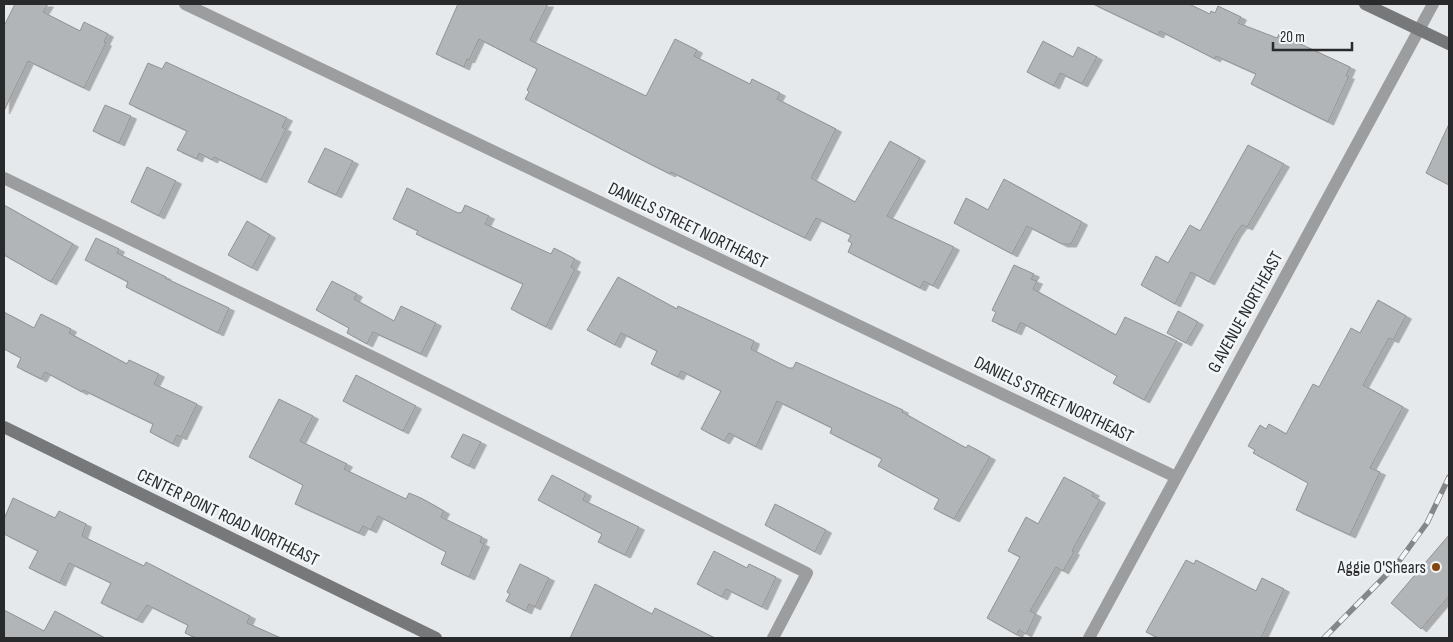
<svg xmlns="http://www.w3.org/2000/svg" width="1453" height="642" font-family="'Sofia Sans Condensed',sans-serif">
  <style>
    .building { fill: #b2b5b7; stroke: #909395; filter: url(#shadow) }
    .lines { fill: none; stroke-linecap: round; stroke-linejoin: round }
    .service { stroke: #9c9d9e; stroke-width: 12 }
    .minor { stroke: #9c9d9e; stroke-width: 12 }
    .secondary { stroke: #77787a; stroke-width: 12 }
    .rail-casing { stroke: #848688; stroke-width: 5.5 }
    .rail { stroke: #f3f6f8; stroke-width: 4; stroke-dasharray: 11; stroke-linecap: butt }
    .poi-dot { fill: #86450d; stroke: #f3f6f8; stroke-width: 2 }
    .labels { text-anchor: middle; stroke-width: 5; stroke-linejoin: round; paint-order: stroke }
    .street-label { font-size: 18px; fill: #292a2b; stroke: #f3f6f8 }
    .poi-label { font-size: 18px; fill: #292a2b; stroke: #f3f6f8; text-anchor: end }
  </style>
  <defs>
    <filter id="shadow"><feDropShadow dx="5.5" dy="3" stdDeviation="0" flood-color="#0004"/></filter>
  </defs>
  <rect width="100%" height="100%" fill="#e6e9eb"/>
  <path class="building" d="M15 4H48L43 12 80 31 84 22 108 34 104 42 106 43 84 88 28 61 4 111V26Z
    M458 4H548L530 40 646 96 675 39 697 50 694 56 750 84 752 79 780 93 777 99 836 129 811 178 855 202 890 141 920 158 887 216 954 247 933 286 924 281 920 288 848 252 852 243 848 241 851 235 816 218 805 238 671 172 670 174 646 162 525 99 529 92 527 90 537 69 479 39 469 60 467 59 464 67 436 54Z
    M1093 4H1189L1210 14 1211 11 1215 13 1218 6 1241 17 1238 23 1277 38 1279 34 1350 67 1346 76H1349L1328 122 1251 84 1256 74 1216 56 1215 59 1160 31 1158 35Z
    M1043 41 1073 57 1078 47 1097 57 1082 84 1060 73 1054 86 1027 72Z
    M166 62 287 118 282 127 286 129 261 180 214 157 212 160 199 153 197 159 177 150 187 131 129 104 148 63 162 69Z
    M105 105 131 116 119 143 93 131Z
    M1449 124V185L1426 173Z
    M1248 145 1284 164 1247 227 1242 225 1236 233 1209 282 1191 272 1175 304 1141 285 1156 256 1168 263 1190 225 1200 231Z
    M325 148 353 161 336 195 308 182Z
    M147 167 176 181 159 216 131 202Z
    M1004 179 1082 222 1071 244H1062L1027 226 1012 254 954 223 966 198 988 210Z
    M407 188 458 213 462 212 465 205 489 216 485 224 551 254 554 248 575 259 571 267 575 269 546 327 511 309 523 284 416 234 418 231 393 219Z
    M4 205 73 244 51 282 4 255Z
    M247 221 270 235 252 268 228 255Z
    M96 238 119 249 117 253 166 277 165 278 229 308 218 333 126 287 128 282 85 260Z
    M1014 265 1034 274 1031 279 1037 281 1033 289 1116 335 1125 317 1177 341 1144 400 1113 383 1117 376 1022 323H1020L1016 332 992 321 996 312 992 310Z
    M618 277 677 309 678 306 754 341 751 349 789 368H793L796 362 903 410 902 412 966 448 968 445 990 457 954 519 934 509 939 499 878 466 882 459 830 433 832 428 777 401 756 447 729 433 724 441 701 429 721 391 681 371 678 377 651 364 657 351 621 333 615 345 587 330Z
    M332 281 357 294 354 299 394 321 401 306 436 323 421 354 373 332 367 344 347 333 349 328 316 310Z
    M1378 300 1406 316 1393 340 1389 338 1363 385 1403 407 1370 468 1380 472 1350 535 1296 510 1308 483 1253 453 1255 450 1248 446 1260 425 1266 429 1269 424 1286 434 1313 384 1319 387 1351 328 1360 333Z
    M1178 311 1198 322 1186 343 1167 333Z
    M4 312 34 328 41 314 71 329 69 333 127 364 129 360 159 374 154 384 197 404 181 437 177 435 173 444 150 432 153 424 83 390 82 392 45 372 41 379 17 367 21 358 4 349Z
    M356 375 416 406 403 431 343 401Z
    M279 399 313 416 300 441 347 464 344 469 406 499 409 493 421 498 444 511 441 517 482 537 480 542 484 544 469 577 441 564 446 552 378 516 371 530 363 526 359 533 295 504 303 485 249 457Z
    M463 434 481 442 469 466 451 457Z
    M552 475 586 493 583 500 639 527 625 555 598 542 602 534 538 500Z
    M1064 477 1094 493 1092 496 1100 500 1072 551 1074 552 1063 571 1056 567 1030 611 1036 614 1026 634 1019 630 1017 635 987 618 1020 557 1008 551 1026 517 1038 524Z
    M13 498 55 518 59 511 86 524 82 536 144 566 146 562 250 616 247 623 281 638H196L185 633 188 625 147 605 137 620 101 603 111 583 69 563 60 583 29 568 38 551 4 534V519Z
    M775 504 826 530 815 552 765 525Z
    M1449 535V596L1421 629 1391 603Z
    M714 551 747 568 749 564 776 577 762 607 726 589 722 597 697 584Z
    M1186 560 1194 564 1196 560 1256 591 1262 578 1284 589 1261 638H1158L1146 632Z
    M520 564 549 578 535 607 529 604 526 611 506 601 510 594 507 592Z
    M595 584 652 614 655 608 715 638H570Z
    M4 610 44 631 55 611 105 638H4Z"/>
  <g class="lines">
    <path class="service" d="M4 178 383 362 807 573 773 638"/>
    <path class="minor" d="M185 4 1176 477
      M1089 638 1433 4"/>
    <path class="secondary" d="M1365 4 1449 44
      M4 427 436 638"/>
    <defs>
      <path id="rail" d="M1324 638 1397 564 1427 523 1449 477"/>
    </defs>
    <use href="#rail" class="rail-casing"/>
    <use href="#rail" class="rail"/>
  </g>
  <circle class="poi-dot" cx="1436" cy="567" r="5"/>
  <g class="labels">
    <g class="street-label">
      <text transform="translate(688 225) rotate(26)" y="6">DANIELS STREET NORTHEAST</text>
      <text transform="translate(1245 312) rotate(-61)" y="6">G AVENUE NORTHEAST</text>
      <text transform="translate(1054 399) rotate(26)" y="6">DANIELS STREET NORTHEAST</text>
      <text transform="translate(228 517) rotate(26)" y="6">CENTER POINT ROAD NORTHEAST</text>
    </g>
    <g class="poi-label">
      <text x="1426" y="573">Aggie O'Shears</text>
    </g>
  </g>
  <rect width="1453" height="642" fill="none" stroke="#292a2b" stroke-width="10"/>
  <path d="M1273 42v8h79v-8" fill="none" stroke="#292a2b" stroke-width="2.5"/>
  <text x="1280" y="42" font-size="15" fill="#292a2b" stroke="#f3f6f8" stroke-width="4" paint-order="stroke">20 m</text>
</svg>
